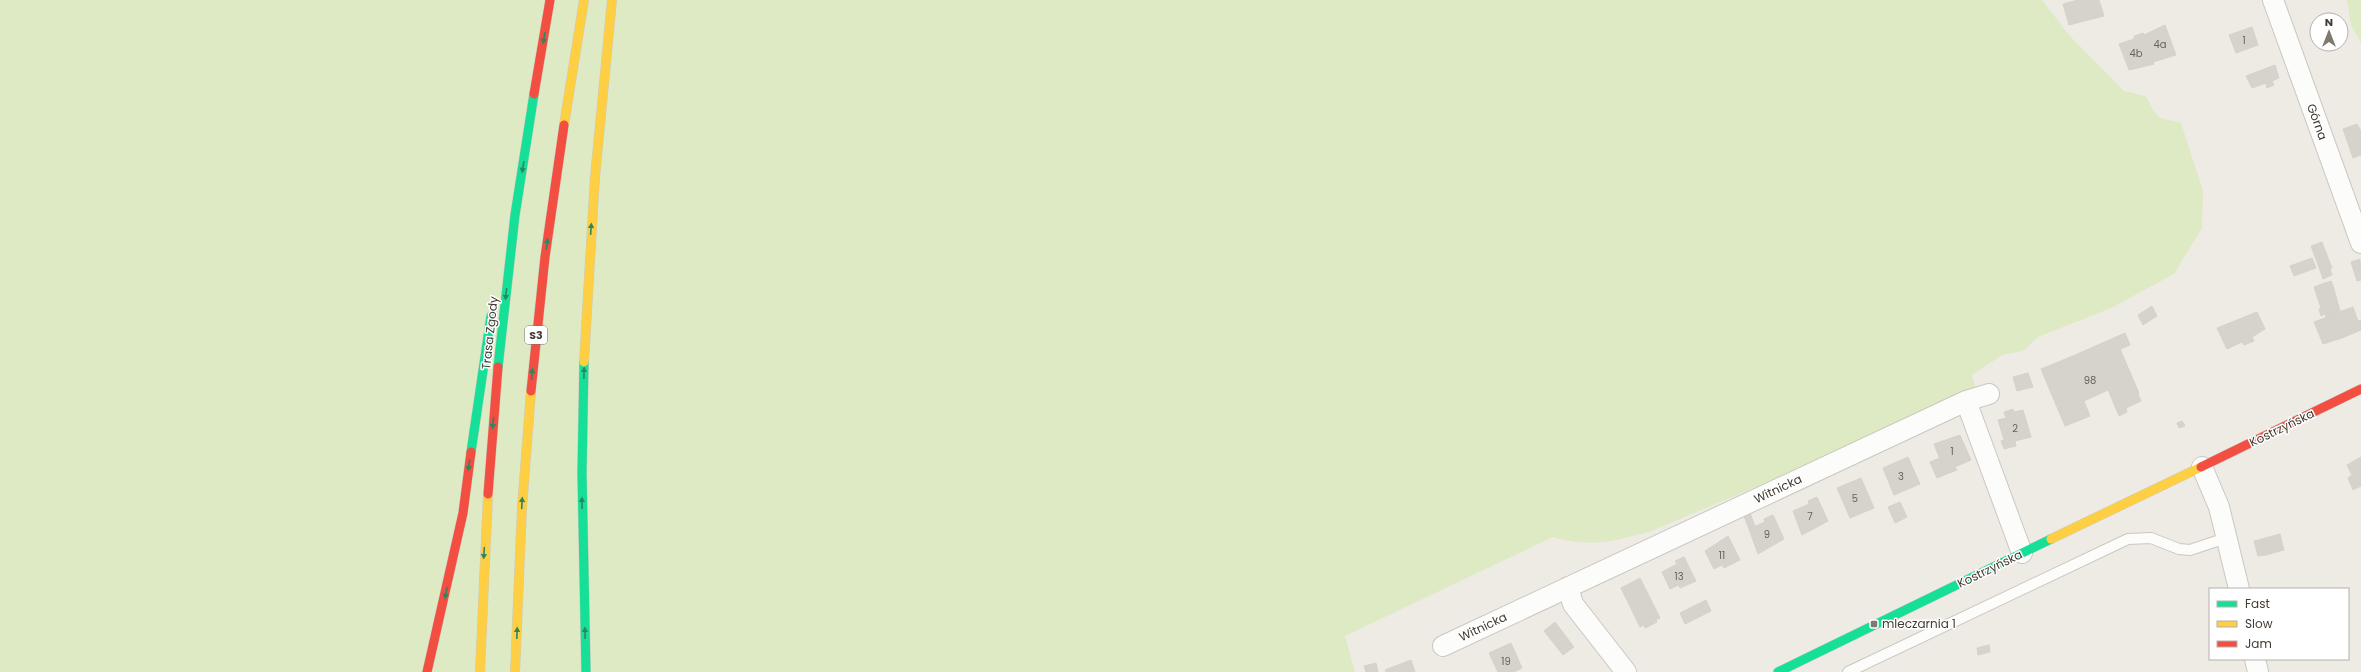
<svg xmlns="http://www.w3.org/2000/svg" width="2361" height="672" font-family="Poppins,sans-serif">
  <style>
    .green { fill: #ddeac3 }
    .building { fill: #d6d2cc; stroke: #d6d2cb }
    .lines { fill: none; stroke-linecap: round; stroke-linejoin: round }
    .lane-casing { stroke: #cac7c1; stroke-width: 12 }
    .street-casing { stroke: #cac7c1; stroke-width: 22 }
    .fast-casing { stroke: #cfc9bd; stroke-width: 10 }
    .slow-casing { stroke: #cfc9bd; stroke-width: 10 }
    .jam-casing { stroke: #cfc9bd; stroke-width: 10 }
    .lane { stroke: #fcfcfb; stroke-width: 10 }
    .street { stroke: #fcfcfb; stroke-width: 20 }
    .fast { stroke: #16e098; stroke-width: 9 }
    .slow { stroke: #ffcf43; stroke-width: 9 }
    .jam { stroke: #f24e42; stroke-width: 9 }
    .oneway { fill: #2f8560 }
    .poi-dot { fill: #7f7971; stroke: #fff; stroke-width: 1.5 }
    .labels { text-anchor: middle; stroke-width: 3; stroke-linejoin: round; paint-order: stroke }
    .number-label { font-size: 10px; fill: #69625a }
    .shield { fill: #fff; stroke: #7b7670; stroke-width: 1 }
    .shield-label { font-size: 11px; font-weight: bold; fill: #433b32 }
    .street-label { font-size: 12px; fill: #433b32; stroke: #fff }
    .poi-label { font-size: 12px; fill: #433b32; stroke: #fff; text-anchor: start }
  </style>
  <rect width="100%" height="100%" fill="#eeebe5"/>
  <path class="green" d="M0 0H2042L2069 35 2124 91 2145 96C2150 102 2154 116 2162 118 2168 121 2174 120 2181 123L2203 191 2202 228 2174 274 2111 308 2038 337 2023 351 2002 355 1972 375 1977 394 1649 532C1614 541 1590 548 1553 537L1345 636 1355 672H0Z
    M2347 0H2361V43L2351 25Z"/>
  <path class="building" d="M2078 0H2099L2104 16 2069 25 2063 4Z
    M2165 25 2176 55 2153 62 2144 35Z
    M2252 27 2258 45 2236 53 2229 35Z
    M2143 33 2154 64 2129 70 2119 44 2134 39V36Z
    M2275 65 2279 78 2272 81 2274 85 2267 88 2266 83 2252 88 2246 76Z
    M2357 124 2361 131V155L2353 158 2343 129Z
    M2322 242 2332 268 2321 273 2311 246Z
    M2312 258 2316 268 2294 276 2290 266Z
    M2360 259 2361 280 2357 281 2351 262Z
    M2330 269 2332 275 2323 279 2321 273Z
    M2331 281 2333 286 2324 290 2322 284Z
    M2322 284 2324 290 2316 293 2314 287Z
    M2333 286 2334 289 2325 293 2324 290Z
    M2334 289 2340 311 2333 314 2325 293Z
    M2324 290 2333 315 2326 317 2325 314 2321 316 2319 309 2321 308 2316 293Z
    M2152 306 2157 316 2143 325 2138 315Z
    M2353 307 2358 321 2361 320V330L2342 338 2333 314Z
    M2257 312 2265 329 2252 337 2254 341 2244 345 2242 342 2227 349 2217 328Z
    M2333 315 2342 338 2323 344 2314 322Z
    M2125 333 2130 345 2079 367 2075 355Z
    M2120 349 2139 393 2114 404 2096 360Z
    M2075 355 2079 367 2061 374 2056 363Z
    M2096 360 2108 390 2084 401 2071 370Z
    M2056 363 2061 374 2046 381 2041 369Z
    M2071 370 2090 416 2065 426 2046 381Z
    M2028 373 2033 387 2017 391 2013 377Z
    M2138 394 2141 401 2126 408 2127 412 2119 416 2114 404Z
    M2013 409 2014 412 2023 410 2031 437 2015 441 2016 446 2004 449 2001 441 2004 440 1998 420 2006 418 2004 412Z
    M2182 421 2185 426 2179 428 2177 423Z
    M1960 435 1971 460 1955 467 1957 470 1944 475 1940 468 1943 467 1934 444Z
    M1908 457 1920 484 1894 495 1883 468Z
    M2361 457V486L2353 490 2348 478 2352 475 2347 465Z
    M1940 458 1944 475 1937 478 1930 462Z
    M1861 478 1874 508 1850 518 1837 488Z
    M1817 497 1828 521 1802 535 1793 511 1809 504 1808 501Z
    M1900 502 1907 517 1895 523 1888 507Z
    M1750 513 1755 526 1749 529 1744 516Z
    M1773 515 1784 539 1758 554 1749 529 1765 522 1764 519Z
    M2280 534 2284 550 2266 555 2262 539Z
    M1728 536 1740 560 1724 568 1722 565 1714 569 1705 551Z
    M2262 539 2266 555 2258 556 2254 541Z
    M1684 557 1696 581 1680 588 1679 585 1670 589 1662 572 1677 564 1675 561Z
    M1640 578 1660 618 1656 620 1657 622 1645 628 1644 625 1640 627 1621 588Z
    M1706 600 1711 611 1685 624 1680 613Z
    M1555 622 1574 647 1563 655 1544 631Z
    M1511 643 1522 668 1514 672H1498L1489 653Z
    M1989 645 1990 652 1978 655 1977 648Z
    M1411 660 1415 672H1386L1385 670Z
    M1376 663 1378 672H1366L1364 666Z"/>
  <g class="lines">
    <defs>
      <path id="lane" d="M1848 672 2128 539 2151 538 2179 549 2190 550 2226 538"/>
      <path id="street" d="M2273 0 2361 243
        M1966 401 2022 553
        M2202 467 2219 507 2239 589
        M1568 587 1573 604 1626 672
        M1443 646 1966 401 1989 394
        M2255 659 2258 672"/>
      <path id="fast" d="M584 362 582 473 586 672
        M498 367 515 215 534 94
        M471 452 491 316
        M1778 672 2051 539"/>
      <path id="slow" d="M564 125 584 0
        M584 362 595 177 612 0
        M2051 539 2201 467
        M480 672 488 494
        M515 672 522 508 531 391"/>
      <path id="jam" d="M534 94 550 0
        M531 391 545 257 564 125
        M2201 467 2361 389
        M488 494 498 367
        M427 672 463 513 471 452"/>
    </defs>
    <use href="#lane" class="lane-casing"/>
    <use href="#street" class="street-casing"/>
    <use href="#fast" class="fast-casing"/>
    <use href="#slow" class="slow-casing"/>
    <use href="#jam" class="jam-casing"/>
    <use href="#lane" class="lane"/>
    <use href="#street" class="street"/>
    <use href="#fast" class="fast"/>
    <use href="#slow" class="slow"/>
    <use href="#jam" class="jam"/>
  </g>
  <defs><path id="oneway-solid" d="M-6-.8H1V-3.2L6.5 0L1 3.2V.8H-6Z"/></defs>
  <g class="oneway">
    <use href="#oneway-solid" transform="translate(544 38) rotate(99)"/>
    <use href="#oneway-solid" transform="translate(523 167) rotate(99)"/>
    <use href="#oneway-solid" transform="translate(591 229) rotate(-86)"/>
    <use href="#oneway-solid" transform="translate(547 244) rotate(-83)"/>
    <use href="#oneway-solid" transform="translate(506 294) rotate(96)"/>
    <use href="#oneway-solid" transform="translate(584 373) rotate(-89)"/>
    <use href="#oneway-solid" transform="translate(532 374) rotate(-85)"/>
    <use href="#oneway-solid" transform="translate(493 423) rotate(95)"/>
    <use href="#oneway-solid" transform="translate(469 465) rotate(98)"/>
    <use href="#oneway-solid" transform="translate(522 503) rotate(-87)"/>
    <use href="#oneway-solid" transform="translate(582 503) rotate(-91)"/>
    <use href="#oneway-solid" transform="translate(484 553) rotate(93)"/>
    <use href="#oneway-solid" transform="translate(446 593) rotate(103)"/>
    <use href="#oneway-solid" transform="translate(517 633) rotate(-88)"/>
    <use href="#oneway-solid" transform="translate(585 633) rotate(-91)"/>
  </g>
  <rect class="poi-dot" x="1870" y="620" width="8" height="8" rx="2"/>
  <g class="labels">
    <g class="number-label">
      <text x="2244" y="44">1</text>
      <text x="2160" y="48">4a</text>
      <text x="2136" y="57">4b</text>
      <text x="2090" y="384">98</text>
      <text x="2015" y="432">2</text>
      <text x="1952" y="455">1</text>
      <text x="1901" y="480">3</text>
      <text x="1855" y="502">5</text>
      <text x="1810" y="520">7</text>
      <text x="1767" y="538">9</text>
      <text x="1722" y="559">11</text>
      <text x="1679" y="580">13</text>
      <text x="1506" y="665">19</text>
    </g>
    <rect class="shield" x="525" y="326" width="22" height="18" rx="3"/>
    <g class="shield-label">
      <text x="536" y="339">S3</text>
    </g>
    <g class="street-label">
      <text transform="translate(2317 122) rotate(70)" y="4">Górna</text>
      <text transform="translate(490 333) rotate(-84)" y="4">Trasa Zgody</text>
      <text transform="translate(2282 428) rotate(-26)" y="4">Kostrzyńska</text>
      <text transform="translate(1778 489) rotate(-25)" y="4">Witnicka</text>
      <text transform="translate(1990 569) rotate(-26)" y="4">Kostrzyńska</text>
      <text transform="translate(1483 627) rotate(-25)" y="4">Witnicka</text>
    </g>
    <g class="poi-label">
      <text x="1882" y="628">mleczarnia 1</text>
    </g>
  </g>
  <rect x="2209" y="588" width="140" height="72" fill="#ffffff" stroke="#b4b1ad"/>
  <rect x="2217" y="601" width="20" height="6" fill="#16e098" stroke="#b4b1ad"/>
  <text x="2245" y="608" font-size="12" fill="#433b32">Fast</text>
  <rect x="2217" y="621" width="20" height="6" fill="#ffcf43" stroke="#b4b1ad"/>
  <text x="2245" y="628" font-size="12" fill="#433b32">Slow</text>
  <rect x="2217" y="641" width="20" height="6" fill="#f24e42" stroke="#b4b1ad"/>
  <text x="2245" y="648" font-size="12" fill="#433b32">Jam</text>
  <g transform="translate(2329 32)"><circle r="19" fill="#ffffff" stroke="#b4b1ad"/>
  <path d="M0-3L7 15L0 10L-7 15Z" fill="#7f7971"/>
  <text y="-6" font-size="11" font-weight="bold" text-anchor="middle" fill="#433b32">N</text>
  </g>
</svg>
